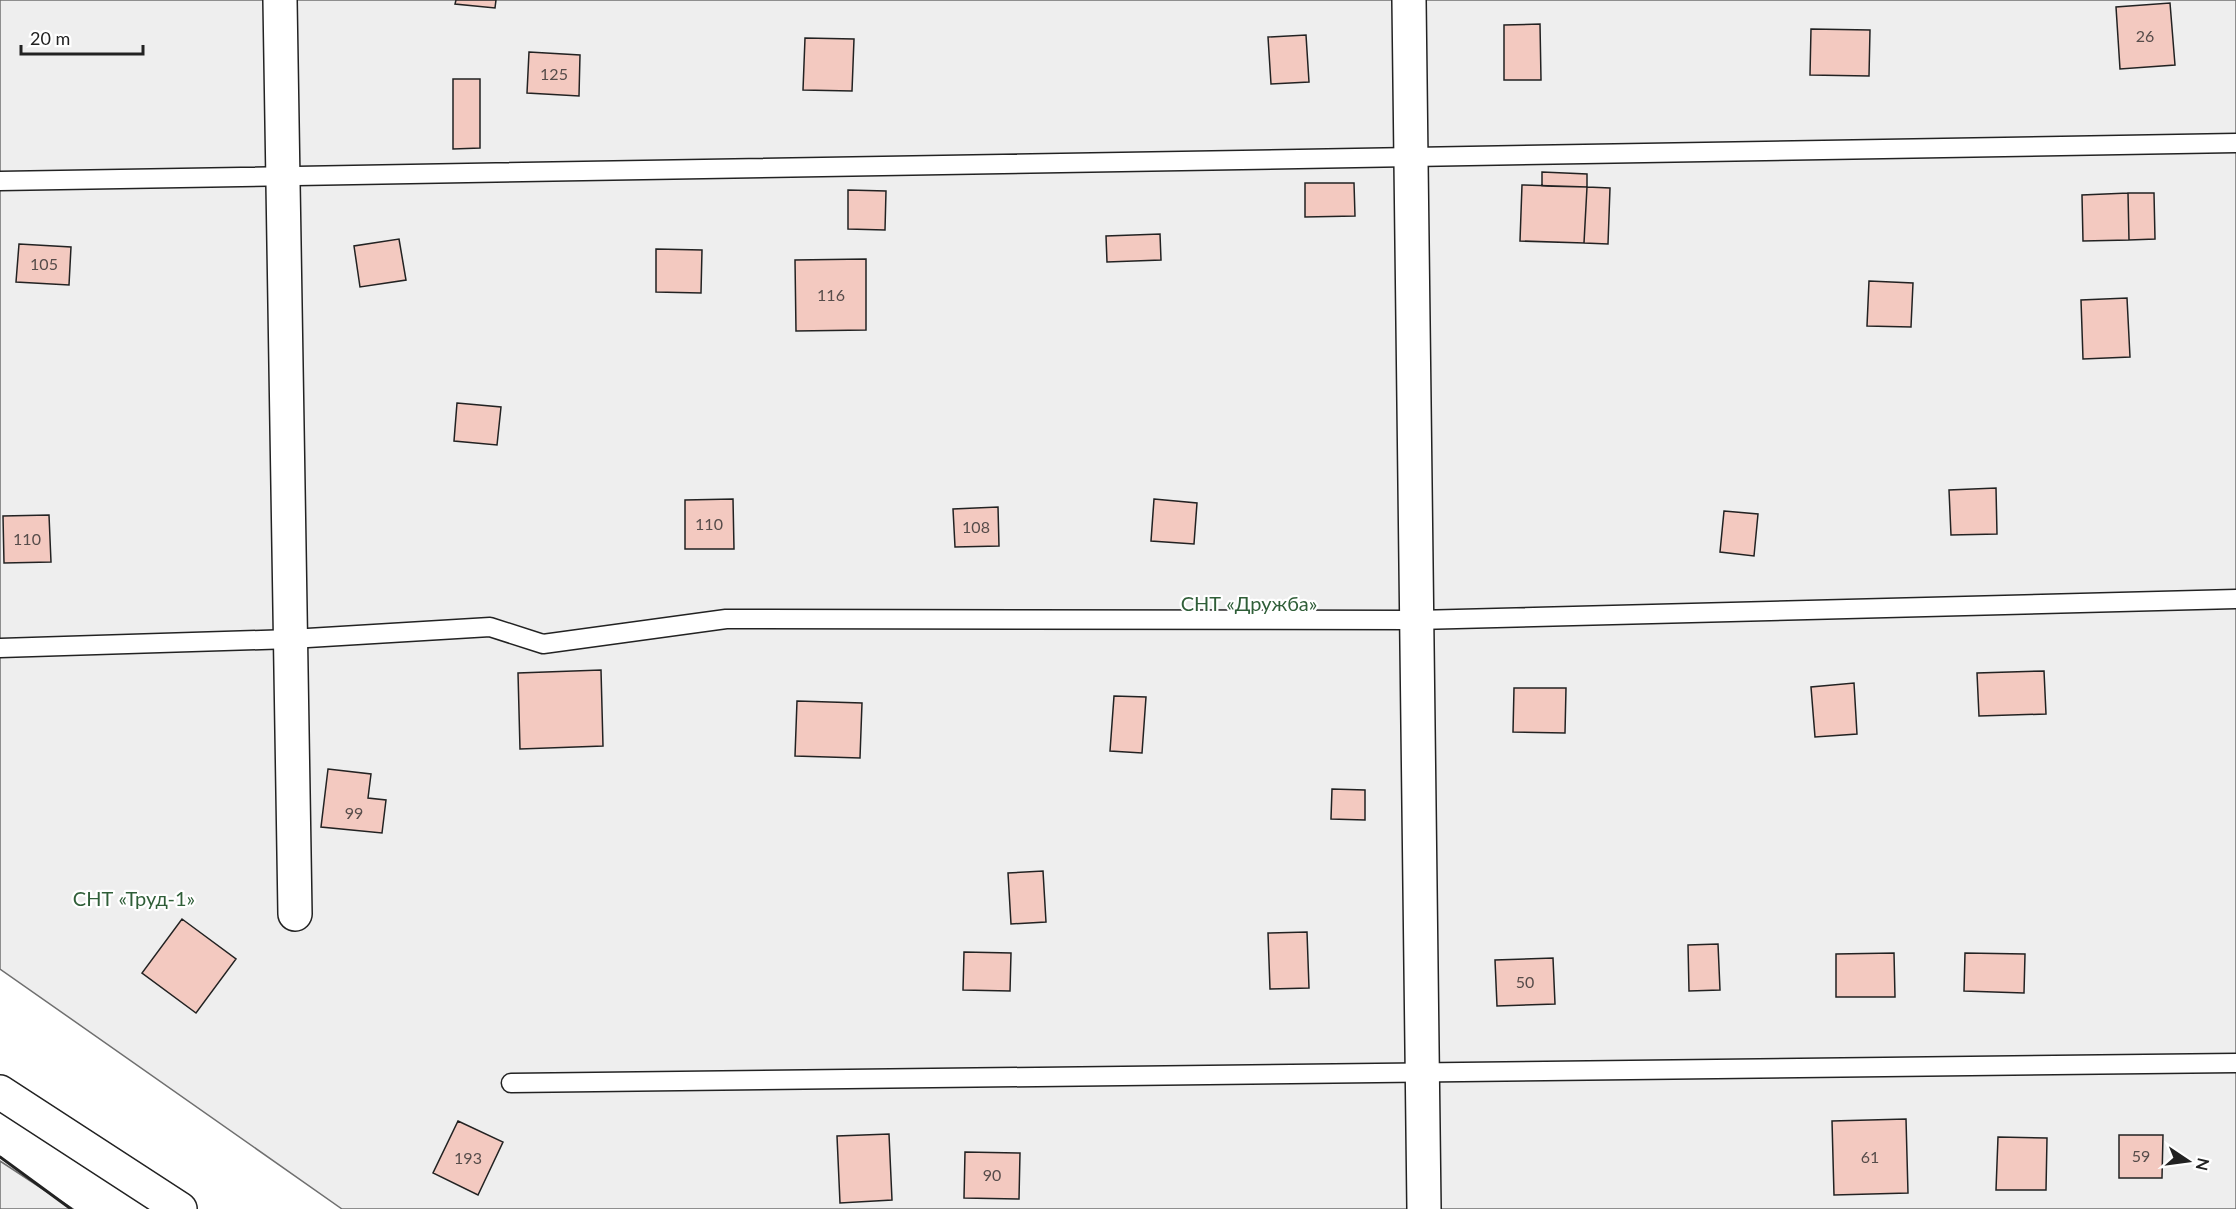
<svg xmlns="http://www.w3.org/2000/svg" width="2236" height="1209" font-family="Lato,sans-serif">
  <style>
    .green { fill: #eee; stroke: #6f6f6f; stroke-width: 1.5 }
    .building { fill: #f3c9c0; stroke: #222; stroke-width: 1.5 }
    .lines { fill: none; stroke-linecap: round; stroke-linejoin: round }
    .lane-casing { stroke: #222; stroke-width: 21 }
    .street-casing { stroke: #222; stroke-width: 36 }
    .lane { stroke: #fff; stroke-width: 18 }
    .street { stroke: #fff; stroke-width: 33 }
    .wall { stroke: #222; stroke-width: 3 }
    .labels { text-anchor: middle; stroke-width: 4.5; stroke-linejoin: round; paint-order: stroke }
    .number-label { font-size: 16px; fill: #564c4a }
    .park-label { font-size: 20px; fill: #2f5e38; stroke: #fff }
  </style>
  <rect width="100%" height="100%" fill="#fff"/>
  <path class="green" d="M0 0H2236V1209H342L0 969Z
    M0 1161 73 1209H0Z"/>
  <path class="building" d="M456 0H496L495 8 455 4Z
    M2170 3 2175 65 2120 69 2116 7Z
    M1540 24 1541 80H1504V25Z
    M1811 29 1870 30 1869 76 1810 75Z
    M1306 35 1309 82 1271 84 1268 37Z
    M805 38 854 39 852 91 803 90Z
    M529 52 580 55 579 96 527 93Z
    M453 79H480V148L453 149Z
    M1542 172 1587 174V187L1542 186Z
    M1305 183H1354L1355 216 1305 217Z
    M1522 185 1587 187 1584 243 1520 241Z
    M1587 187 1610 188 1608 244 1584 243Z
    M848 190 886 191 885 230 848 229Z
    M2128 193 2129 240 2083 241 2082 195Z
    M2128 193H2154L2155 239 2129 240Z
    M1160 234 1161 260 1107 262 1106 236Z
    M399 239 406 280 360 287 354 246Z
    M19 244 71 247 69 285 16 282Z
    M656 249 702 250 701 293 656 292Z
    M866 259V330L796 331 795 260Z
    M1869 281 1913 283 1911 327 1867 326Z
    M2127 298 2130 357 2083 359 2081 300Z
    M457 403 501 407 497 445 454 441Z
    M1996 488 1997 534 1951 535 1949 490Z
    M733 499 734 549H685V500Z
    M1154 499 1197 503 1194 544 1151 541Z
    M998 507 999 546 955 547 953 509Z
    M1724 511 1758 514 1754 556 1720 552Z
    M49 515 51 562 4 563 3 516Z
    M601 670 603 746 520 749 518 673Z
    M2044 671 2046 714 1979 716 1977 673Z
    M1854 683 1857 734 1815 737 1811 687Z
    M1514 688H1566L1565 733 1513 732Z
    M1114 696 1146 697 1142 753 1110 751Z
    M797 701 862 703 860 758 795 756Z
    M328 769 371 774 368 798 386 800 382 833 321 827Z
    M1332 789 1365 790V820L1331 819Z
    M1043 871 1046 922 1011 924 1008 873Z
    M182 919 236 959 196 1013 142 973Z
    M1307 932 1309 988 1270 989 1268 933Z
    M1718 944 1720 990 1689 991 1688 945Z
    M964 952 1011 953 1010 991 963 990Z
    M1894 953 1895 997H1836V954Z
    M1965 953 2025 954 2024 993 1964 991Z
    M1553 958 1555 1004 1497 1006 1495 960Z
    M1906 1119 1908 1193 1834 1195 1832 1121Z
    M458 1121 503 1142 478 1195 433 1173Z
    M889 1134 892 1200 840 1203 837 1136Z
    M2119 1135H2163L2162 1178H2119Z
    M1998 1137 2047 1138 2046 1190H1996Z
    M965 1152 1020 1153 1019 1199 964 1198Z"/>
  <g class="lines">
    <defs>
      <path id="lane" d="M0 181 2236 143
        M0 648 291 639 490 627 543 644 726 619 1417 620 2236 599
        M511 1083 2236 1063"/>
      <path id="street" d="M280 0 295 914
        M1409 0 1424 1209
        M0 1092 180 1209"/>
    </defs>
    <use href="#lane" class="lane-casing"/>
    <use href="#street" class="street-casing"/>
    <use href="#lane" class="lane"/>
    <use href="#street" class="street"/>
    <path class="wall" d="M0 1157 71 1209"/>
  </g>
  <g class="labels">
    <g class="number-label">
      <text x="2145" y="42">26</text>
      <text x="554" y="80">125</text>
      <text x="44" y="270">105</text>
      <text x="831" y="301">116</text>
      <text x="709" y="530">110</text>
      <text x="976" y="533">108</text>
      <text x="27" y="545">110</text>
      <text x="354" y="819">99</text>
      <text x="1525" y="988">50</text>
      <text x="2141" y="1162">59</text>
      <text x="1870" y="1163">61</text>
      <text x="468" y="1164">193</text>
      <text x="992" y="1181">90</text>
    </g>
    <g class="park-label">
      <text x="1249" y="611">СНТ «Дружба»</text>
      <text x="134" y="906">СНТ «Труд-1»</text>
    </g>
  </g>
  <g transform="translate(2188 1161) rotate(103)" stroke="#ffffff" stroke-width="4.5" paint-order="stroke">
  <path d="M0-4.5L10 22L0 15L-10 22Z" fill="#222222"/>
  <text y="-9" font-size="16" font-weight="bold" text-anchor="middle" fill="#222222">N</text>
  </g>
  <path d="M21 45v9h122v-9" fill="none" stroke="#222222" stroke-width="3"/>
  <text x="30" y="45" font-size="18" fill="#222222" stroke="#ffffff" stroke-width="4.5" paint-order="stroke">20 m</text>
</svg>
